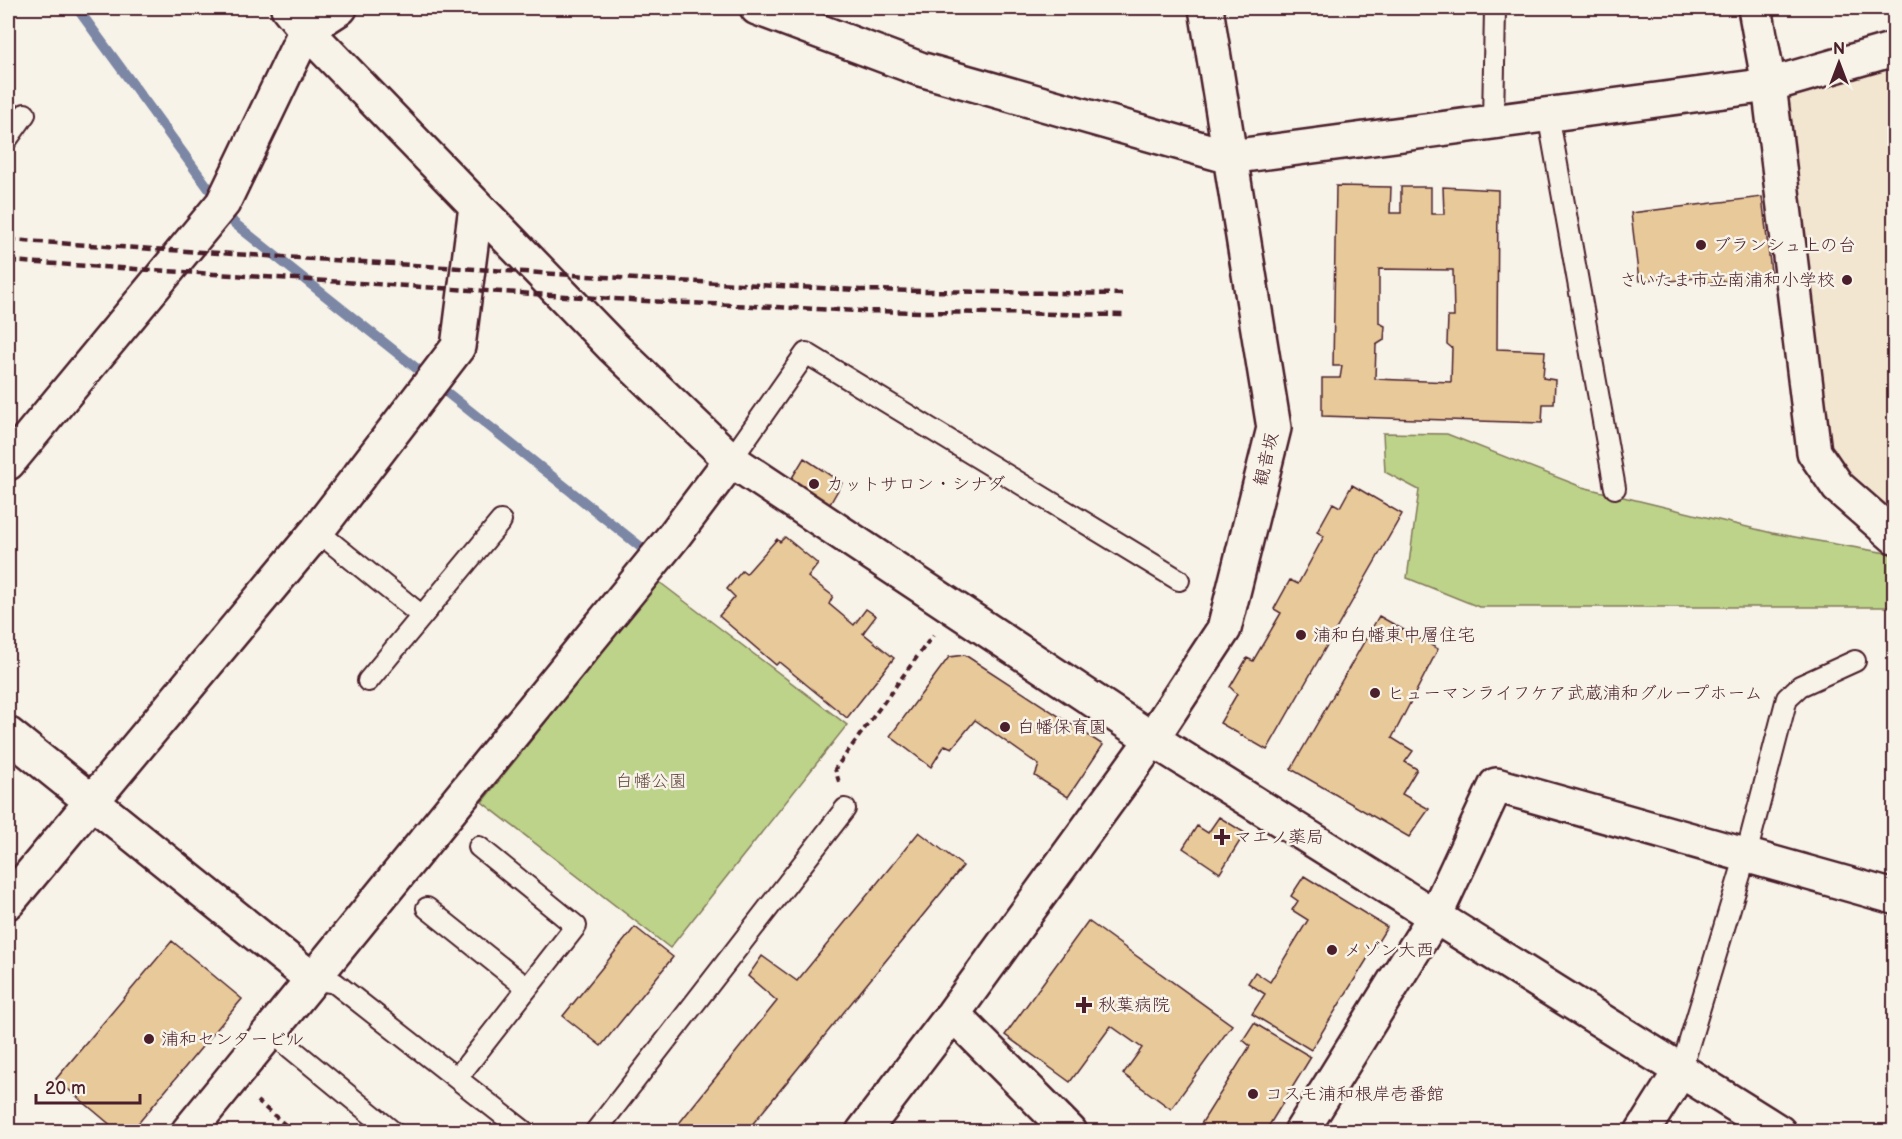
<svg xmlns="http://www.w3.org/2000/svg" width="1902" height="1139" font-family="'Balsamiq Sans','Klee One',sans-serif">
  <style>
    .built { fill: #f2e6d1 }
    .green { fill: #bcd389; stroke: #83795a; stroke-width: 1.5 }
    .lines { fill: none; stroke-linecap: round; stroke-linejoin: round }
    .stream { stroke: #7b86a5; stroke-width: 10 }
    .building { fill: #e7c99a; stroke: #4a1f2b; stroke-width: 1.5; fill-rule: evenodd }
    .lane-casing { stroke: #4a1f2b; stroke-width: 24 }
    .street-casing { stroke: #4a1f2b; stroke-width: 38 }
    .path { stroke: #4a1f2b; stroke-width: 4; stroke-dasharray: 6 4.5; stroke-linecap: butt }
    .lane { stroke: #f7f3e8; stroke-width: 20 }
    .street { stroke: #f7f3e8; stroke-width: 33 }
    .rail { stroke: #4a1f2b; stroke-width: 4.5; stroke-dasharray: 9 4.5; stroke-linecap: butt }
    .poi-dot { fill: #4a1f2b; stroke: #f7f3e8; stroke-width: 2 }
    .labels { text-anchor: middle; stroke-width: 5; stroke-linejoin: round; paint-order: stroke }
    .poi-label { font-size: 18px; fill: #4a1f2b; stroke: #f7f3e8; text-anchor: start }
    .street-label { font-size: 18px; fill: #4a1f2b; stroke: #f7f3e8 }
    .park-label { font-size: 18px; fill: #664c42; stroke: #f7f3e8 }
  </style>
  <rect width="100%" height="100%" fill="#f7f3e8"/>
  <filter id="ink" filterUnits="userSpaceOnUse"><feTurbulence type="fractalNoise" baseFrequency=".0167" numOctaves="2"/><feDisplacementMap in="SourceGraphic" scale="12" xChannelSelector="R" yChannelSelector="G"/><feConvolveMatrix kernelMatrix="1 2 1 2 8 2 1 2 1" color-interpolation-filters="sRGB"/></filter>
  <g filter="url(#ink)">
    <path class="built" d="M1894 63V536L1814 452 1786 107 1796 89Z"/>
    <path class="green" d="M1383 433 1447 434 1582 487 1772 533 1892 554 1894 560V607H1479L1407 578 1419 490 1385 472Z
      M658 581 847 725 670 948 482 802Z"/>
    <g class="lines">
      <path class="stream" d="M77 8 234 223 642 548"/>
    </g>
    <path class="building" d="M1336 186 1391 187 1390 213H1401V187H1431V214H1444L1443 187 1498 190 1497 349 1545 351 1543 378 1555 380 1554 404H1543L1542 423 1322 416V378H1340L1342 366H1333ZM1379 269 1453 270 1454 317H1448L1447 344 1452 348 1451 382 1375 379 1376 345 1384 340 1385 326 1379 323Z
      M1762 197 1772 280 1735 284 1734 280 1705 283 1704 277 1671 281V277L1639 281 1631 213Z
      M804 458 842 483 826 511 787 486Z
      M1352 485 1402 514 1267 750 1220 723 1237 694 1230 687 1247 658 1253 661 1281 613 1274 609 1290 580 1298 584 1324 536 1317 532 1333 503 1340 507Z
      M785 537 818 564 808 577 833 596 829 604 854 625 866 609 876 616 863 633 894 658 847 718 779 662 776 665 719 616 735 597 727 589 742 571 746 574 777 539 780 542Z
      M1379 616 1438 649 1392 738 1413 751 1405 762 1417 769 1402 794 1429 809 1409 837 1291 769Z
      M965 655 1103 745 1068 797 1035 776 1039 765 975 720 952 748 945 745 931 767 890 736 949 657Z
      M1219 817 1245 833 1220 873 1183 848 1197 826 1208 833Z
      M919 832 963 866 746 1132H672L777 1001 748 976 762 956 797 981Z
      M1304 876 1387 927 1311 1050 1252 1014 1265 994 1248 983 1255 972 1270 982 1308 920 1292 910 1298 901 1291 896Z
      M1088 921 1232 1025 1171 1109 1123 1074 1142 1048 1111 1026 1070 1082 1005 1035Z
      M635 927 673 957 601 1046 563 1016Z
      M172 941 242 999 131 1132H119L56 1079Z
      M1254 1023 1311 1057 1265 1132H1196L1250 1046 1243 1040Z"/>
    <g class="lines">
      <defs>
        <path id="lane" d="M1548 114 1615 488
          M1493 122 1495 8
          M8 138 25 114
          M731 460 806 353 1179 580
          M317 531 422 616
          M368 681 501 521
          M427 908 527 988
          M312 979 335 983 525 1132
          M270 1031 393 1132
          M1681 1070 1746 855 1787 698 1800 686 1855 661
          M457 1078 576 926 479 847
          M595 1132 845 809"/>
        <path id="street" d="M288 8 306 30 613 347 731 460 1152 739 1779 1132
          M757 8 920 69 1230 157 1769 85 1894 49
          M1755 8 1769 85 1814 452 1838 487 1894 536
          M8 463 223 203 306 30 340 8
          M8 734 312 979
          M8 902 317 531 458 347 476 206
          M953 1014 1070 1132
          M188 1132 673 537 731 460
          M863 1132 953 1014 1141 755 1224 629 1274 428 1206 8
          M1301 1132 1435 916 1496 785 1894 897
          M1642 1132 1681 1070"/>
      </defs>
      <use href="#lane" class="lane-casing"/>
      <use href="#street" class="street-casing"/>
      <path class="path" d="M839 782 835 769 933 635
        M257 1101 294 1132"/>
      <use href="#lane" class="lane"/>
      <use href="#street" class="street"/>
      <path class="rail" d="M8 240 637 279 860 290 1122 294
        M8 261 646 301 860 311 1123 315"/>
    </g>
  </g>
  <g class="poi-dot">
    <circle cx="1701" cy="245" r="6"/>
    <circle cx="1847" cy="280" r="6"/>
    <circle cx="814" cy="484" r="6"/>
    <circle cx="1301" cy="635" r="6"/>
    <circle cx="1375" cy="693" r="6"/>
    <circle cx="1005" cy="727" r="6"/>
    <path d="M1219 828h6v6h6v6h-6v6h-6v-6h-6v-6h6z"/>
    <circle cx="1332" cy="950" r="6"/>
    <path d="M1081 996h6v6h6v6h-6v6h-6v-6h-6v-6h6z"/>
    <circle cx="149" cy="1039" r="6"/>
    <circle cx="1253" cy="1094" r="6"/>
  </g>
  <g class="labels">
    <g class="poi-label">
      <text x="1713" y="251">ブランシュ上の台</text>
      <text x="1835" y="286" text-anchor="end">さいたま市立南浦和小学校</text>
      <text x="826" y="490">カットサロン・シナダ</text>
      <text x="1313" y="641">浦和白幡東中層住宅</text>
      <text x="1387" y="699">ヒューマンライフケア武蔵浦和グループホーム</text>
      <text x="1017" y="733">白幡保育園</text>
      <text x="1234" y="843">マエノ薬局</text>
      <text x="1344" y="956">メゾン大西</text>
      <text x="1098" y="1011">秋葉病院</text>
      <text x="161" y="1045">浦和センタービル</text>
      <text x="1265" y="1100">コスモ浦和根岸壱番館</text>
    </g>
    <g class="street-label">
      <text transform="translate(1266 459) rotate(-77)" y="6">観音坂</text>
    </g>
    <g class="park-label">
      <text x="651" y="787">白幡公園</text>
    </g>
  </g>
  <rect width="1902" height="1139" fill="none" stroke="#f7f3e8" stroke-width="30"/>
  <rect x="15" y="15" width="1872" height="1109" fill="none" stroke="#4a1f2b" stroke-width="2" filter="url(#ink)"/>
  <g transform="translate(1839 63)" stroke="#f7f3e8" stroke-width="4.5" paint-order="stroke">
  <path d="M0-4.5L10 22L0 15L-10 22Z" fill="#4a1f2b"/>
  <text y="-9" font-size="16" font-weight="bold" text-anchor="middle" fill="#4a1f2b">N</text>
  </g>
  <path d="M36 1094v9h104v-9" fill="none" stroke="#4a1f2b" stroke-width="3"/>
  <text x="45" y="1094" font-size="18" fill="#4a1f2b" stroke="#f7f3e8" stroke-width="4.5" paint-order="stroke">20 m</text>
</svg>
